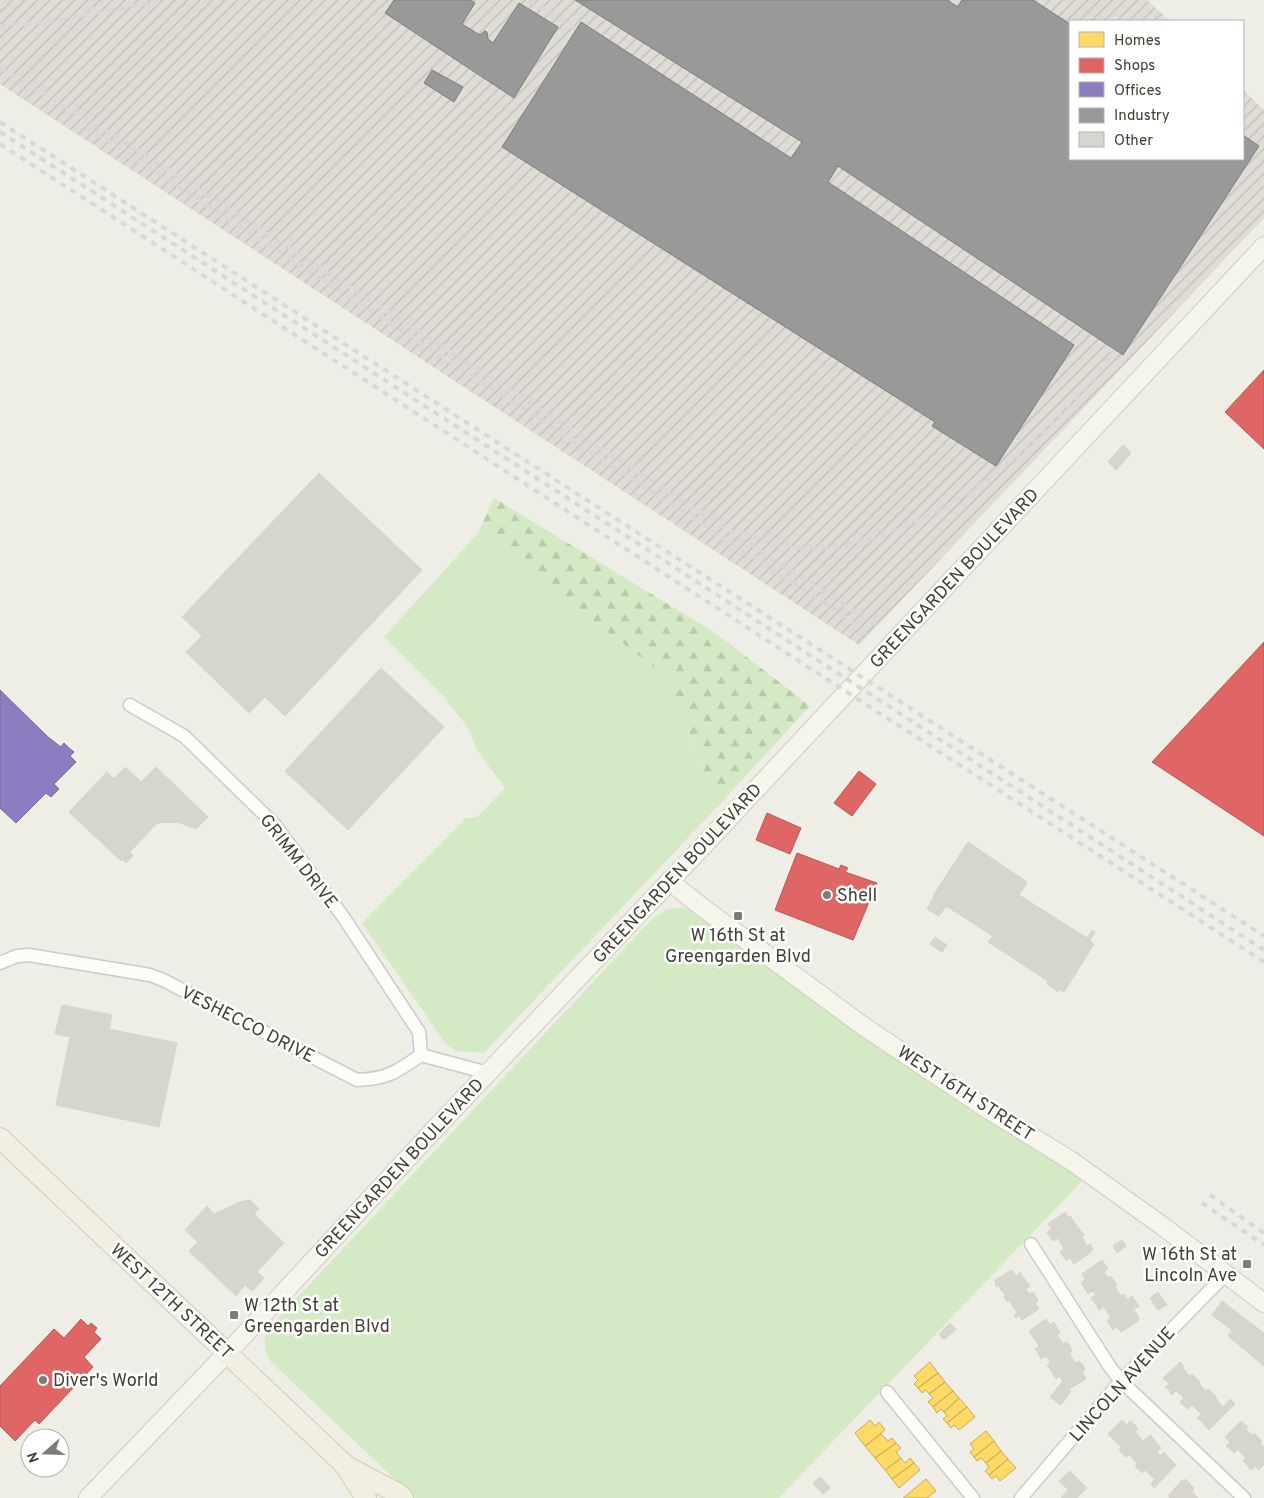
<svg xmlns="http://www.w3.org/2000/svg" width="1264" height="1498" font-family="Overpass,sans-serif">
  <style>
    .industrial { fill: url(#industrial-furrows) }
    .green { fill: #d4eac4 }
    .forest { fill: url(#forest-firs) }
    .homes { fill: #ffd966; stroke: #c7ab56 }
    .shops { fill: #e06666; stroke: #b15b56 }
    .offices { fill: #8e7cc3; stroke: #786a98 }
    .industry { fill: #999; stroke: #7f7e7a }
    .building { fill: #d7d6ce; stroke: #d6d4cc }
    .lines { fill: none; stroke-linecap: round; stroke-linejoin: round }
    .street-casing { stroke: #cccbc4; stroke-width: 15 }
    .secondary-casing { stroke: #cdccbd; stroke-width: 20 }
    .primary-casing { stroke: #d1ceb2; stroke-width: 22 }
    .street { stroke: #fcfcfb; stroke-width: 12 }
    .secondary { stroke: #f6f5ec; stroke-width: 18 }
    .primary { stroke: #f0efe2; stroke-width: 20 }
    .rail { stroke: #d8d8d7; stroke-width: 4; stroke-dasharray: 6 6; stroke-linecap: butt }
    .poi-dot { fill: #7f7d71; stroke: #fff; stroke-width: 2 }
    .labels { text-anchor: middle; stroke-width: 5; stroke-linejoin: round; paint-order: stroke }
    .street-label { font-size: 18px; fill: #434032; stroke: #fff }
    .poi-label { font-size: 18px; fill: #434032; stroke: #fff; text-anchor: start }
  </style>
  <defs>
    <pattern id="industrial-furrows" width="10" height="10" patternUnits="userSpaceOnUse" patternTransform="scale(1.25)"><rect width="10" height="10" fill="#dedcd4"/><path d="M-1 1l2-2M0 10L10 0M9 11l2-2" fill="none" stroke="#c0beb6"/></pattern>
    <pattern id="forest-firs" width="22" height="20" patternUnits="userSpaceOnUse" patternTransform="scale(1.25)"><rect width="22" height="20" fill="#d4eac4"/><path d="M5 1l3.5 6h-7zM16 11l3.5 6h-7z" fill="#b7caa9"/></pattern>
  </defs>
  <rect width="100%" height="100%" fill="#eeede6"/>
  <path class="industrial" d="M0 0H1147L1170 21H1070V159H1243V90L1264 110V218L859 645 0 84Z"/>
  <path class="green" d="M478 533 668 678 705 775 719 805 484 1053 456 1051 446 1044 362 923 466 818 477 817 505 788 477 750 468 728 444 697 384 637Z
    M676 908H685L692 911 855 1031 960 1102 1052 1158 1083 1180 779 1498H415L272 1363C265 1353 263 1344 266 1331L653 918 667 909Z"/>
  <path class="forest" d="M494 498 717 634 810 706 719 805 705 775 668 678 478 533Z"/>
  <path class="homes" d="M930 1362 938 1373 918 1388 914 1384 918 1380 914 1376Z
    M938 1373 945 1382 929 1394 926 1390 922 1393 918 1388Z
    M945 1382 953 1391 933 1407 928 1402 933 1398 929 1394Z
    M953 1391 959 1398 944 1412 941 1409 937 1413 933 1407Z
    M959 1398 967 1407 947 1423 943 1419 947 1416 944 1412Z
    M967 1407 975 1417 959 1430 954 1425 951 1428 947 1423Z
    M870 1420 875 1426 879 1422 885 1430 865 1446 855 1433Z
    M986 1431 994 1441 974 1457 970 1452 974 1449 970 1444Z
    M881 1434 888 1441 892 1438 896 1443 875 1458 865 1446Z
    M994 1441 1001 1451 986 1463 981 1458 977 1461 974 1457Z
    M896 1443 901 1448 896 1452 901 1458 885 1470 875 1458Z
    M1001 1451 1008 1459 989 1475 985 1471 989 1467 986 1463Z
    M901 1458 905 1463 910 1458 914 1463 892 1479 885 1470Z
    M1008 1459 1016 1468 1000 1481 996 1476 992 1479 989 1475Z
    M914 1463 920 1470 899 1488 892 1479Z
    M926 1479 936 1491 927 1498H903Z"/>
  <path class="shops" d="M1264 370V449L1225 412Z
    M1264 642V836L1152 762Z
    M859 771 876 784 852 816 834 803Z
    M767 813 801 828 790 854 756 840Z
    M797 853 839 869 841 865 848 868 845 872 877 883 853 940 775 910Z
    M81 1319 88 1326 91 1323 97 1328 94 1332 101 1339 84 1357 93 1367 39 1424 35 1420 15 1441 0 1426V1386L54 1329 64 1338Z"/>
  <path class="offices" d="M0 690 48 737 61 747 64 743 69 748 74 752 70 756 76 762 54 784 59 789 51 797 46 793 16 823 0 808Z"/>
  <path class="industry" d="M394 0H471L475 3 462 24 480 35 485 31 487 32 488 39 493 43 519 3 558 27 514 98 385 13Z
    M575 0H947L958 7 962 0H1033L1070 24V159H1243V135L1259 146 1123 355 838 166 828 182 1074 345 996 466 932 426 935 422 502 147 581 22 791 158 802 142Z
    M432 70 463 87 454 102 424 83Z"/>
  <path class="building" d="M1123 445 1131 453 1116 470 1108 462Z
    M319 473 422 570 285 716 265 697 249 713 186 652 202 636 182 617Z
    M381 668 444 727 348 830 285 771Z
    M125 767 141 782 156 767 208 817 196 829 178 822 157 823 130 852 133 856 126 863 122 859 121 861 69 812 107 772 114 779Z
    M968 842 1027 882 1019 895 1087 938 1092 930 1095 932 1090 940 1094 944 1064 992 1060 989 1058 992 1047 984 1048 981 988 942 993 936 946 906 939 916 927 909 934 897 933 896Z
    M935 937 947 945 942 952 930 944Z
    M62 1005 112 1015 109 1029 177 1043 159 1127 56 1105 70 1037 55 1034Z
    M250 1200 259 1209 254 1214 284 1243 257 1272 264 1278 252 1291 245 1285 236 1296 189 1251 198 1242 185 1230 207 1206 214 1214 240 1202Z
    M1065 1212 1068 1217 1070 1216 1074 1222 1050 1237 1047 1232 1052 1229 1048 1224Z
    M1074 1222 1080 1230 1061 1244 1058 1238 1053 1241 1050 1237Z
    M1080 1230 1084 1235 1082 1237 1084 1241 1063 1256 1060 1252 1064 1249 1061 1244Z
    M1122 1240 1126 1246 1117 1253 1113 1246Z
    M1084 1241 1087 1246 1090 1244 1093 1249 1091 1252 1074 1264 1070 1258 1066 1260 1063 1256Z
    M1102 1260 1108 1269 1084 1287 1081 1283 1085 1279 1082 1274Z
    M1012 1270 1016 1276 1020 1272 1023 1277 1001 1290 999 1286 997 1287 995 1283 996 1282 995 1280Z
    M1104 1272 1108 1278 1111 1276 1114 1281 1095 1293 1092 1291 1088 1294 1084 1287Z
    M1023 1277 1030 1286 1026 1289 1028 1293 1011 1303 1009 1301 1007 1302 1004 1297 1006 1296 1001 1290Z
    M1114 1281 1117 1285 1115 1286 1118 1292 1097 1306 1091 1298 1096 1295 1095 1293Z
    M1033 1292 1036 1297 1016 1311 1011 1303 1028 1293 1029 1294Z
    M1118 1292 1121 1296 1124 1294 1127 1300 1108 1313 1104 1307 1099 1310 1097 1306Z
    M1158 1292 1167 1305 1158 1310 1150 1298Z
    M1132 1296 1139 1306 1109 1324 1107 1321 1111 1318 1108 1313Z
    M1036 1297 1038 1301 1035 1303 1039 1309 1022 1320 1019 1315 1016 1318 1014 1315 1017 1312 1016 1311Z
    M1222 1301 1264 1333V1366L1228 1336 1232 1330 1212 1315Z
    M1132 1310 1133 1313 1135 1311 1139 1318 1138 1321 1121 1332 1117 1327 1113 1330 1109 1324Z
    M1046 1319 1050 1325 1054 1322 1057 1327 1036 1341 1029 1331Z
    M950 1323 956 1329 944 1340 939 1334Z
    M1057 1327 1060 1332 1057 1335 1059 1338 1038 1353 1035 1349 1039 1346 1036 1341Z
    M1059 1338 1063 1344 1067 1342 1070 1346 1049 1360 1046 1356 1041 1359 1038 1353Z
    M1070 1346 1072 1351 1069 1353 1073 1359 1052 1372 1047 1365 1050 1363 1049 1360Z
    M1073 1359 1075 1363 1079 1361 1083 1365 1061 1379 1060 1376 1056 1379 1052 1372Z
    M1180 1362 1184 1366 1183 1368 1186 1372 1169 1390 1165 1387 1169 1384 1163 1378Z
    M1083 1365 1085 1370 1082 1372 1086 1379 1069 1389 1071 1391 1061 1405 1050 1397 1063 1381 1061 1379Z
    M1186 1372 1190 1376 1192 1374 1196 1378 1180 1394 1176 1391 1172 1395 1169 1390Z
    M1196 1378 1200 1382 1199 1383 1202 1387 1184 1406 1180 1402 1184 1398 1180 1394Z
    M1202 1387 1206 1391 1208 1389 1214 1394 1197 1410 1192 1405 1188 1409 1184 1406Z
    M1214 1394 1219 1403 1201 1421 1197 1418 1201 1414 1197 1410Z
    M1230 1399 1235 1404 1209 1430 1201 1421 1219 1403 1223 1407Z
    M1122 1420 1127 1425 1130 1421 1134 1424 1116 1442 1108 1434Z
    M1241 1421 1248 1427 1246 1429 1248 1431 1230 1449 1226 1446 1230 1442 1225 1437Z
    M1134 1424 1138 1429 1135 1432 1142 1440 1125 1456 1119 1450 1121 1447 1116 1442Z
    M1248 1431 1252 1435 1254 1433 1258 1437 1241 1453 1238 1449 1234 1453 1230 1449Z
    M1151 1435 1155 1441 1134 1460 1129 1455 1126 1457 1125 1456 1142 1440 1143 1441Z
    M1258 1437 1262 1441 1260 1443 1264 1447 1247 1465 1243 1461 1246 1458 1241 1453Z
    M1155 1441 1161 1448 1139 1470 1135 1466 1137 1464 1134 1460Z
    M1264 1447V1464L1259 1470 1255 1466 1251 1470 1247 1465Z
    M1157 1452 1160 1456 1164 1452 1169 1458 1150 1475 1145 1470 1142 1473 1139 1470Z
    M1169 1458 1176 1465 1154 1488 1151 1483 1155 1479 1150 1475Z
    M1070 1471 1087 1488 1077 1498 1059 1481Z
    M820 1477 830 1488 823 1494 813 1483Z
    M1186 1479 1190 1484 1176 1498H1170L1168 1496 1182 1480 1184 1482Z
    M1190 1484 1194 1488 1192 1491 1198 1498H1176Z
    M1068 1490 1072 1494 1077 1498H1061Z"/>
  <g class="lines">
    <defs>
      <path id="street" d="M130 705 184 736 275 825 344 918 419 1032 421 1055
        M0 963 17 956 29 955 150 975 163 980 357 1080C388 1079 396 1072 421 1055L488 1073
        M1031 1244 1110 1367 1121 1381 1244 1498
        M887 1392 973 1498
        M1021 1498 1121 1381 1226 1274"/>
      <path id="secondary" d="M669 881 707 911 863 1026 984 1107 1070 1160 1161 1225 1264 1303
        M88 1498 248 1331 431 1133 705 844 1264 246"/>
      <path id="primary" d="M0 1138 344 1464 366 1498
        M346 1466 399 1494 403 1498"/>
    </defs>
    <use href="#street" class="street-casing"/>
    <use href="#secondary" class="secondary-casing"/>
    <use href="#primary" class="primary-casing"/>
    <use href="#street" class="street"/>
    <use href="#secondary" class="secondary"/>
    <use href="#primary" class="primary"/>
    <path class="rail" d="M529 0 577 30
      M87 9 111 0
      M0 26C56 23 111 9 166 0
      M0 68 126 143 880 628
      M0 122 1264 936
      M86 127 834 609 871 636
      M0 132 631 539 1264 950
      M0 144 1264 962
      M740 532C771 544 803 552 837 547 856 544 876 537 895 530 956 507 1001 473 1048 428 1073 404 1097 380 1113 349
      M1210 1195 1264 1233
      M1202 1203 1264 1245"/>
  </g>
  <g class="poi-dot">
    <circle cx="827" cy="895" r="5"/>
    <rect x="733" y="911" width="10" height="10" rx="2.5"/>
    <rect x="1242" y="1259" width="10" height="10" rx="2.5"/>
    <rect x="229" y="1310" width="10" height="10" rx="2.5"/>
    <circle cx="43" cy="1380" r="5"/>
  </g>
  <g class="labels">
    <g class="street-label">
      <text transform="translate(954 578) rotate(-47)" y="6">GREENGARDEN BOULEVARD</text>
      <text transform="translate(299 861) rotate(52)" y="6">GRIMM DRIVE</text>
      <text transform="translate(677 873) rotate(-47)" y="6">GREENGARDEN BOULEVARD</text>
      <text transform="translate(248 1024) rotate(27)" y="6">VESHECCO DRIVE</text>
      <text transform="translate(966 1093) rotate(33)" y="6">WEST 16TH STREET</text>
      <text transform="translate(399 1168) rotate(-47)" y="6">GREENGARDEN BOULEVARD</text>
      <text transform="translate(172 1301) rotate(43)" y="6">WEST 12TH STREET</text>
      <text transform="translate(1122 1384) rotate(-48)" y="6">LINCOLN AVENUE</text>
    </g>
    <g class="poi-label">
      <text x="837" y="901">Shell</text>
      <text x="738" y="941" text-anchor="middle">W 16th St at<tspan x="738" dy="21">Greengarden Blvd</tspan></text>
      <text x="1237" y="1260" text-anchor="end">W 16th St at<tspan x="1237" dy="21">Lincoln Ave</tspan></text>
      <text x="244" y="1311">W 12th St at<tspan x="244" dy="21">Greengarden Blvd</tspan></text>
      <text x="53" y="1386">Diver's World</text>
    </g>
  </g>
  <rect x="1069" y="20" width="175" height="140" fill="#ffffff" stroke="#b4b3ad"/>
  <rect x="1079" y="32" width="25" height="15" fill="#ffd966" stroke="#b4b3ad"/>
  <text x="1114" y="45" font-size="15" fill="#434032">Homes</text>
  <rect x="1079" y="58" width="25" height="15" fill="#e06666" stroke="#b4b3ad"/>
  <text x="1114" y="70" font-size="15" fill="#434032">Shops</text>
  <rect x="1079" y="82" width="25" height="15" fill="#8e7cc3" stroke="#b4b3ad"/>
  <text x="1114" y="95" font-size="15" fill="#434032">Offices</text>
  <rect x="1079" y="108" width="25" height="15" fill="#999999" stroke="#b4b3ad"/>
  <text x="1114" y="120" font-size="15" fill="#434032">Industry</text>
  <rect x="1079" y="132" width="25" height="15" fill="#d7d6ce" stroke="#b4b3ad"/>
  <text x="1114" y="145" font-size="15" fill="#434032">Other</text>
  <g transform="translate(45 1453) rotate(250)"><circle r="24" fill="#ffffff" stroke="#b4b3ad"/>
  <path d="M0-4L9 19L0 12L-9 19Z" fill="#7f7d71"/>
  <text y="-8" font-size="14" font-weight="bold" text-anchor="middle" fill="#434032">N</text>
  </g>
</svg>
